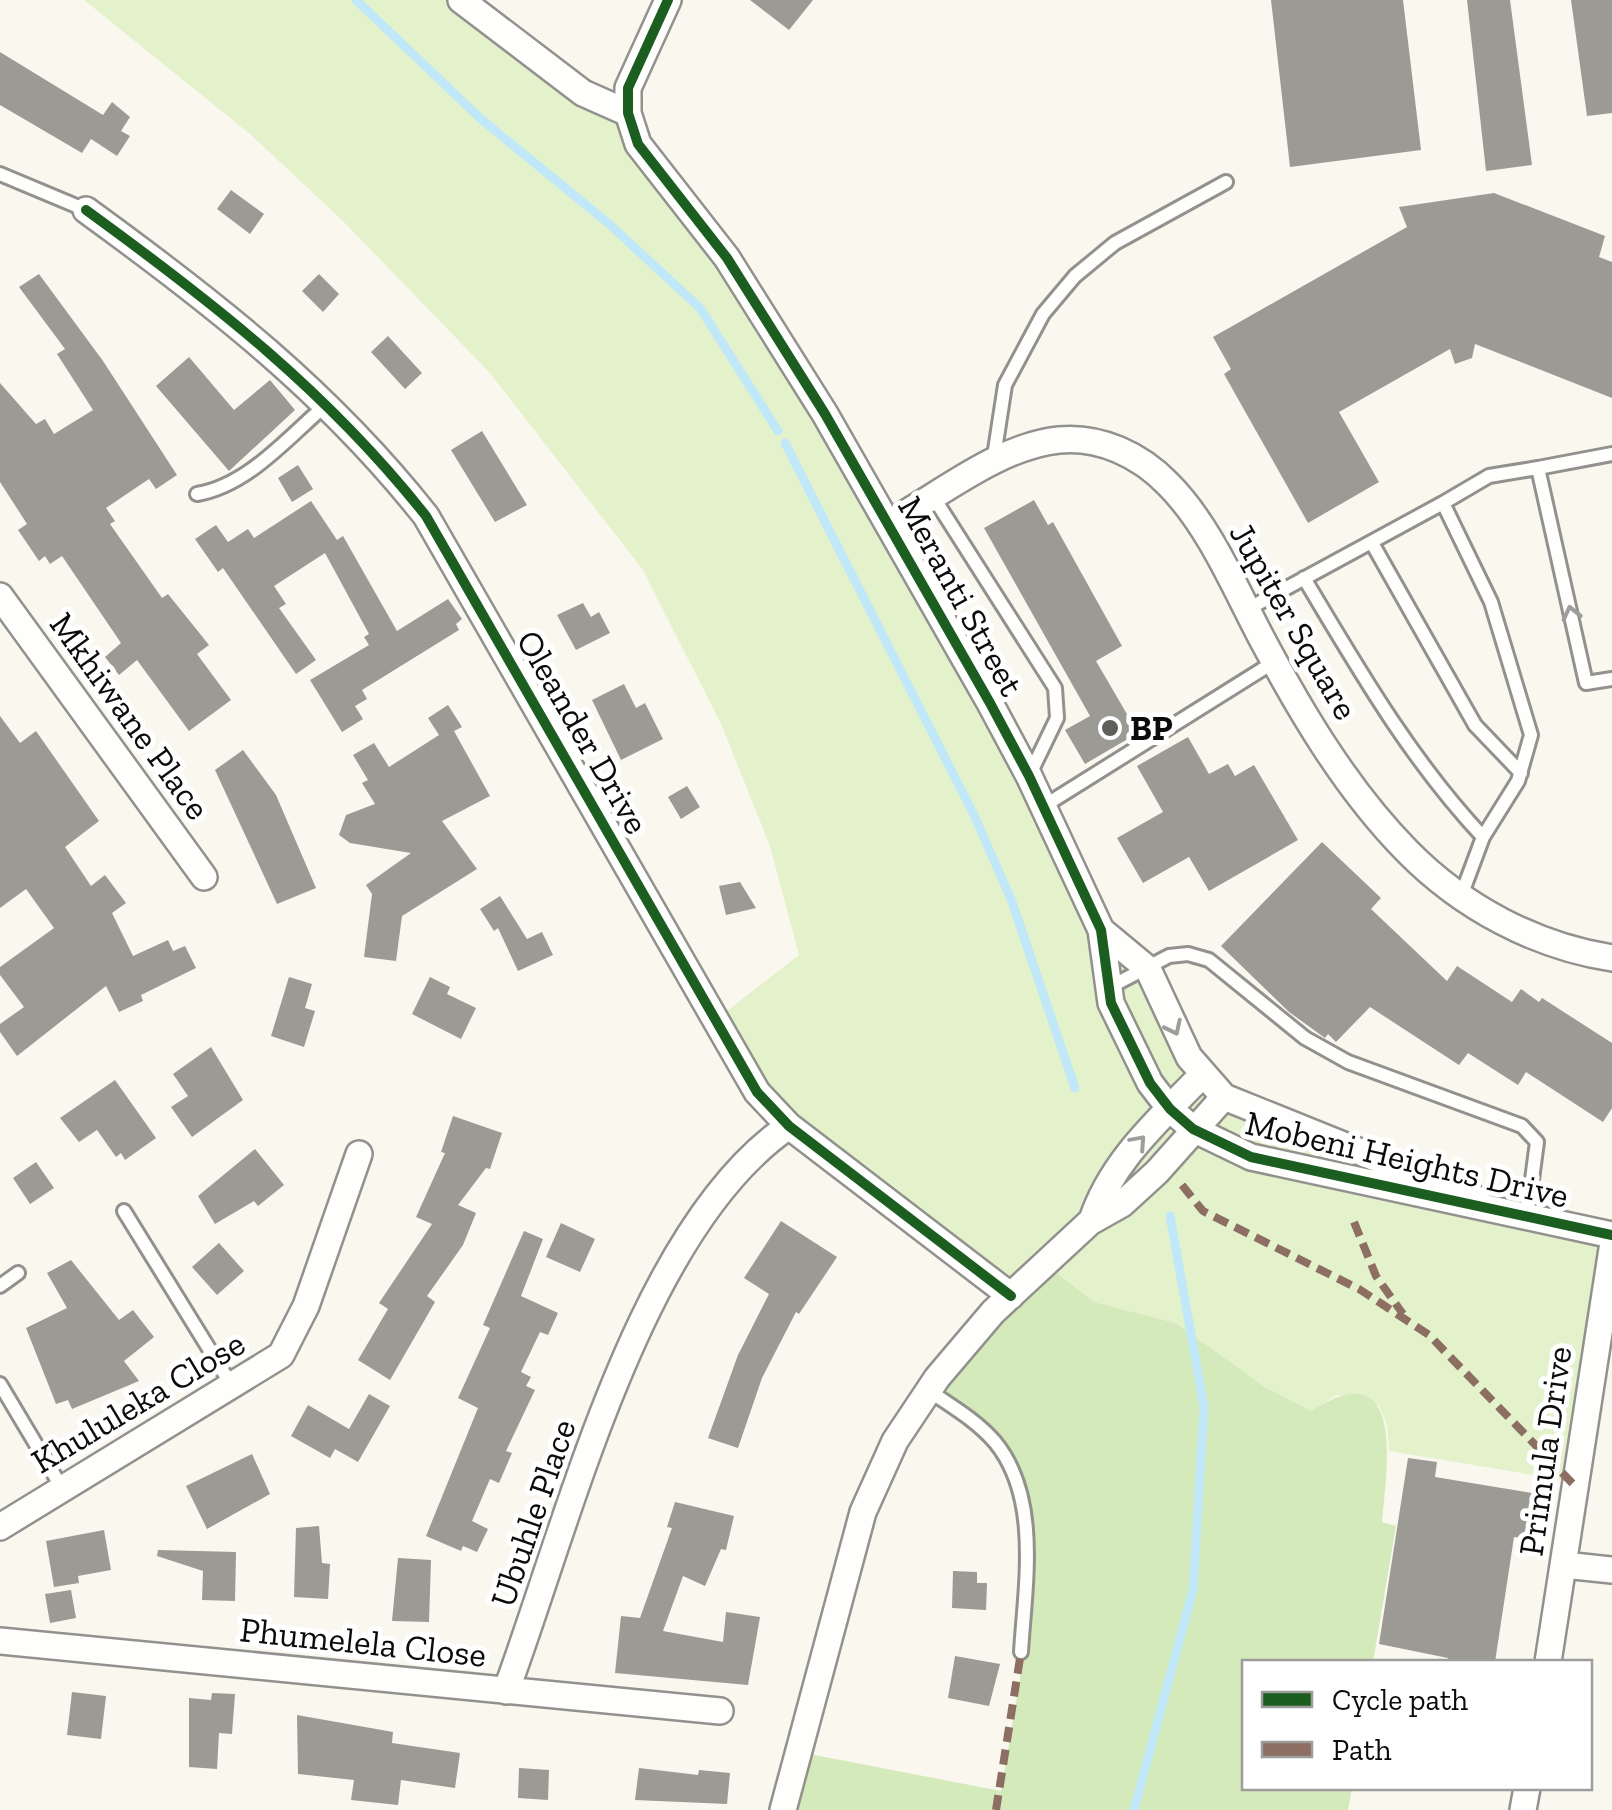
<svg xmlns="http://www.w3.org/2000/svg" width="1612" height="1810" font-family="'Zilla Slab',serif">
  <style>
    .green { fill: #e4f2cc }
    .forest { fill: #d5eaba }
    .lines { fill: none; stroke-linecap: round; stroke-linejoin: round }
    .stream { stroke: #c1e8f8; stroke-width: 9 }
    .building { fill: #9c9a95 }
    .service-casing { stroke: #93918e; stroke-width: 18 }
    .minor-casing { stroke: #93918e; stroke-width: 30 }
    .service { stroke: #fefefd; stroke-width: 12 }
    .minor { stroke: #fefefd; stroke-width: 25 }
    .quiet { stroke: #8d6e63; stroke-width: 8; stroke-dasharray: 15 8; stroke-linecap: butt }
    .cycleway-casing { stroke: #fff; stroke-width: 16 }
    .cycleway { stroke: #1b5e20; stroke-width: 10 }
    .oneway { stroke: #9d9d9c }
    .poi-dot { fill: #5f5e5b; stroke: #fff; stroke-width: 4 }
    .labels { text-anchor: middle; stroke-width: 10; stroke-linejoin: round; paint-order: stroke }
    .street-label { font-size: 35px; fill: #0b0b0b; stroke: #fff }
    .poi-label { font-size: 35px; font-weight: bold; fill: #0b0b0b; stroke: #fff; text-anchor: start }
  </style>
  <rect width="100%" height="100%" fill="#faf7ef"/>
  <path class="green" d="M84 0H463L604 103 749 289 1102 931 1133 954 1204 1076 1457 1187 1612 1235 1576 1482 1389 1451 1387 1425 1379 1406 1337 1395 1311 1411 1265 1387 1176 1323 1094 1302 1047 1264 1012 1297 789 1126 719 1017 799 955 770 846 722 726 643 570 490 373 343 221 250 134Z"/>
  <path class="forest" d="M1046 1264 1094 1302 1176 1323 1265 1387 1311 1411C1406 1350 1387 1466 1382 1522L1396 1526 1373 1662H1244V1788H1352L1348 1810H784L799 1752 1001 1791 1024 1655 1027 1569 1013 1464 929 1390Z"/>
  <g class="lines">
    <path class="stream" d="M356 0 481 119 608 223 700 308 778 431
      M785 443 973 813 1011 899 1075 1088
      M1134 1810 1193 1590 1204 1407 1170 1216"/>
  </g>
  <path class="building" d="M750 0H813L789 30Z
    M1271 0H1403L1421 150 1290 167Z
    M1467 0H1510L1532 165 1486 171Z
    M1571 0H1612V113L1587 116Z
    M0 52 103 115 112 102 130 117 121 131 130 136 117 156 91 139 82 153 0 105Z
    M231 190 264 214 250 234 217 209Z
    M1494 193 1605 236 1599 257 1612 262V398L1475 344 1472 358 1455 364 1450 349 1339 412 1379 482 1308 523 1224 374 1231 369 1213 337 1407 227 1399 207Z
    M39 274 103 361 177 475 156 489 149 479 106 508 115 521 110 524 162 598 168 594 209 645 197 654 231 700 189 731 137 660 119 675 105 657 121 643 62 556 50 564 45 556 39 561 18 530 27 524 0 482V383L36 424 45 419 54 434 93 410 57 354 65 349 19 287Z
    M319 274 339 294 323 312 302 291Z
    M388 336 422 373 405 389 371 352Z
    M189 357 234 410 270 380 295 410 229 471 156 386Z
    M482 431 527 505 495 522 451 450Z
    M298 465 313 489 292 502 278 478Z
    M1034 500 1048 525 1053 522 1122 646 1096 661 1138 733 1085 764 1065 730 1090 716 984 528Z
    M311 501 337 540 343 536 397 631 448 599 462 619 456 624 459 630 362 690 367 699 355 706 363 719 342 732 310 680 369 645 364 637 369 634 325 553 274 586 286 604 279 608 316 660 296 674 223 568 218 572 195 539 216 525 228 542 248 529 254 538Z
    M583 603 591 617 599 612 610 633 576 650 557 615Z
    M624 684 636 708 645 703 663 739 621 760 592 700Z
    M448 705 462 727 454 731 490 796 442 821 477 869 402 916 396 961 364 957 372 894 366 885 411 853 350 843 339 835 346 815 375 804 362 783 368 780 353 755 374 743 389 767 439 735 428 718Z
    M0 716 20 743 36 731 99 821 65 847 91 886 105 875 126 903 112 913 133 956 168 940 173 951 185 946 196 968 141 995 143 1001 119 1012 106 986 17 1056 0 1032V1024L24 1007 0 975V967L54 928 26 889 0 908Z
    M1188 737 1209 774 1228 764 1235 776 1254 765 1298 840 1209 891 1189 857 1143 883 1117 838 1163 812 1137 766Z
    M243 750 276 795 316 888 277 904 215 770Z
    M687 786 700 807 681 819 668 797Z
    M1322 842 1381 898 1371 909 1447 981 1457 966 1512 1002 1521 989 1539 1002 1542 998 1612 1043V1108L1603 1122 1526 1072 1518 1085 1468 1053 1459 1065 1370 1007 1336 1042 1328 1034 1325 1038 1289 1012 1221 946Z
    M740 882 756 908 726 915 719 886Z
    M500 896 527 939 542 932 553 955 518 971 498 928 494 931 480 909Z
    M289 977 312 984 305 1008 315 1011 304 1047 271 1036Z
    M430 977 450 987 447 994 476 1008 461 1039 412 1014Z
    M211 1047 243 1100 192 1137 171 1107 188 1096 173 1074Z
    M115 1080 156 1138 125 1160 121 1153 116 1157 97 1130 79 1142 60 1118Z
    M453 1116 502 1133 490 1169 486 1168 458 1205 476 1213 463 1245 427 1296 435 1302 390 1380 358 1360 388 1309 379 1303 432 1224 416 1217 445 1153 441 1152Z
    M255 1149 284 1185 258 1206 254 1201 215 1224 198 1196Z
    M36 1162 54 1188 30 1204 13 1178Z
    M781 1221 837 1257 799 1314 796 1312 762 1378 738 1448 708 1438 738 1355 769 1294 744 1278Z
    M561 1223 595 1239 580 1272 546 1257Z
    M524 1231 543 1239 521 1296 558 1313 548 1335 540 1332 521 1372 531 1377 526 1386 535 1390 506 1451 512 1453 499 1483 490 1479 472 1521 488 1529 477 1552 463 1546 461 1551 426 1536 478 1408 458 1398 490 1328 483 1325Z
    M219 1243 244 1271 217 1295 192 1267Z
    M71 1260 119 1320 133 1310 154 1337 124 1361 139 1381 72 1409 68 1400 56 1404 26 1328 67 1308 47 1273Z
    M369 1394 390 1406 358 1462 335 1449 330 1458 291 1436 308 1405 349 1429Z
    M252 1454 270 1494 207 1529 186 1486Z
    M1408 1458 1437 1462 1435 1477 1538 1494 1532 1539 1514 1537 1495 1662H1448V1658L1379 1644Z
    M675 1502 734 1516 726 1550 721 1549 705 1586 683 1576 663 1631 723 1642 726 1612 760 1617 748 1685 615 1673 621 1616 640 1618 672 1528 667 1527Z
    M319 1526 322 1563 330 1564 328 1599 294 1597 296 1528Z
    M104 1530 111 1570 78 1576 79 1583 54 1587 46 1541Z
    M158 1550 236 1552 235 1601 202 1600 203 1571 157 1556Z
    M398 1558 431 1560 429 1622 392 1621Z
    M953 1571 977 1572V1583H987L986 1610 952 1608Z
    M71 1590 76 1618 50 1623 45 1594Z
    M955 1656 1000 1664 989 1706 948 1698Z
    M72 1692 106 1696 101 1739 67 1735Z
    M212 1693 235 1694 232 1734 219 1733 217 1769 189 1767V1698L211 1700Z
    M297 1715 393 1732 392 1743 460 1753 455 1788 401 1780 398 1805 351 1800 354 1780 298 1774Z
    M519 1768 549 1770 548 1800 518 1798Z
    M639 1768 698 1775 699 1770 730 1773 727 1804 635 1800Z"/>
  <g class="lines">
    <defs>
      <path id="service" d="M0 174 86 210
        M1612 454 1538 468 1586 683 1612 679
        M993 463 1005 385 1043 314 1075 276 1115 243 1226 182
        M197 494C248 486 289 436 327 404
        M934 498 1055 688 1057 718 1029 776
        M1443 503 1489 476 1538 468
        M1372 543 1475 725 1521 773
        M1304 578C1359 670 1410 759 1483 837
        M1246 610 1443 503 1491 602 1531 735 1518 781 1483 837 1461 896
        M1044 806 1274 662
        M1108 988 1169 956 1188 954 1209 960 1305 1038 1348 1062 1522 1126 1537 1142 1527 1217
        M124 1211 232 1386
        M0 1286 18 1273
        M0 1384 62 1488
        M928 1390C951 1406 976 1420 995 1442 1041 1498 1025 1585 1021 1652"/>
      <path id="minor" d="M461 0 583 93 628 113
        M668 0 628 88V113L638 144 727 258 825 414 990 703 1029 776 1101 930 1111 1003 1150 1083 1170 1109 1193 1129 1251 1157 1612 1235
        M86 210C214 303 328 392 426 516L757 1092 789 1126 1011 1296
        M889 523C940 495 999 446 1059 440 1100 436 1140 455 1168 484 1209 525 1235 588 1262 639 1302 714 1347 790 1407 851 1462 907 1535 946 1612 958
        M0 596 204 877
        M1101 930 1148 969 1189 1057 1224 1097 1477 1199
        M1092 1220C1112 1160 1159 1120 1202 1075
        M0 1527 281 1355 306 1306 359 1154
        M1564 1565 1612 1570
        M0 1641 720 1711
        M1548 1662 1612 1249
        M506 1691C568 1525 639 1227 789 1126
        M783 1810 863 1512 895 1441 937 1378 993 1312 1090 1222 1122 1204 1157 1172 1224 1097
        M1523 1810 1527 1788"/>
    </defs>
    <use href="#service" class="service-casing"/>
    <use href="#minor" class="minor-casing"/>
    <use href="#service" class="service"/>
    <use href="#minor" class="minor"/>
    <path class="quiet" d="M1182 1185 1203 1211 1359 1289 1429 1335 1574 1485
      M1354 1222 1376 1276 1403 1314
      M996 1810 1021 1652"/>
    <defs>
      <path id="cycleway" d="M668 0 628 88V113L638 144 727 258 825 414 990 703 1029 776 1101 930 1111 1003 1150 1083 1170 1109 1193 1129 1251 1157 1612 1235
        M86 210C214 303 328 392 426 516L757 1092 789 1126 1011 1296"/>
    </defs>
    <use href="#cycleway" class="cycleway-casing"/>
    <use href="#cycleway" class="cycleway"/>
  </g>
  <defs><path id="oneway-chevron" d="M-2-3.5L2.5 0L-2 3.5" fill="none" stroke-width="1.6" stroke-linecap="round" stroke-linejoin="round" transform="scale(2.5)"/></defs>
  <g class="oneway">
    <use href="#oneway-chevron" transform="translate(1571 613) rotate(-103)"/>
    <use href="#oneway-chevron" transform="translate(1174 1028) rotate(64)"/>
    <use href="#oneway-chevron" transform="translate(1139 1142) rotate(-48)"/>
  </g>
  <circle class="poi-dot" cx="1110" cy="728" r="10"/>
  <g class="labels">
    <g class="street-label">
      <text transform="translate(961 596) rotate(61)" y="12">Meranti Street</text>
      <text transform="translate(1294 621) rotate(60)" y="12">Jupiter Square</text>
      <text transform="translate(130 716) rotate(54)" y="12">Mkhiwane Place</text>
      <text transform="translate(583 732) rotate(60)" y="12">Oleander Drive</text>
      <text transform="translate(1407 1159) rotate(13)" y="12">Mobeni Heights Drive</text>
      <text transform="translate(138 1402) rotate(-31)" y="12">Khululeka Close</text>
      <text transform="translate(1545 1451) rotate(-82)" y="12">Primula Drive</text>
      <text transform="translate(533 1513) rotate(-71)" y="12">Ubuhle Place</text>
      <text transform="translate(363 1642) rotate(6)" y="12">Phumelela Close</text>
    </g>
    <g class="poi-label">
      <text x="1130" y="740">BP</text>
    </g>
  </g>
  <rect x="1242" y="1660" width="350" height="130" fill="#ffffff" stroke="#9d9d9d" stroke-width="2.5"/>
  <rect x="1262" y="1692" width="50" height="15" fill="#1b5e20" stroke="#9d9d9d" stroke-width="2.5"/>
  <text x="1332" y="1710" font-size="30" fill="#0b0b0b">Cycle path</text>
  <rect x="1262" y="1742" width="50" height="15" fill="#8d6e63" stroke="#9d9d9d" stroke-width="2.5"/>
  <text x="1332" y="1760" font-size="30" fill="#0b0b0b">Path</text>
</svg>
